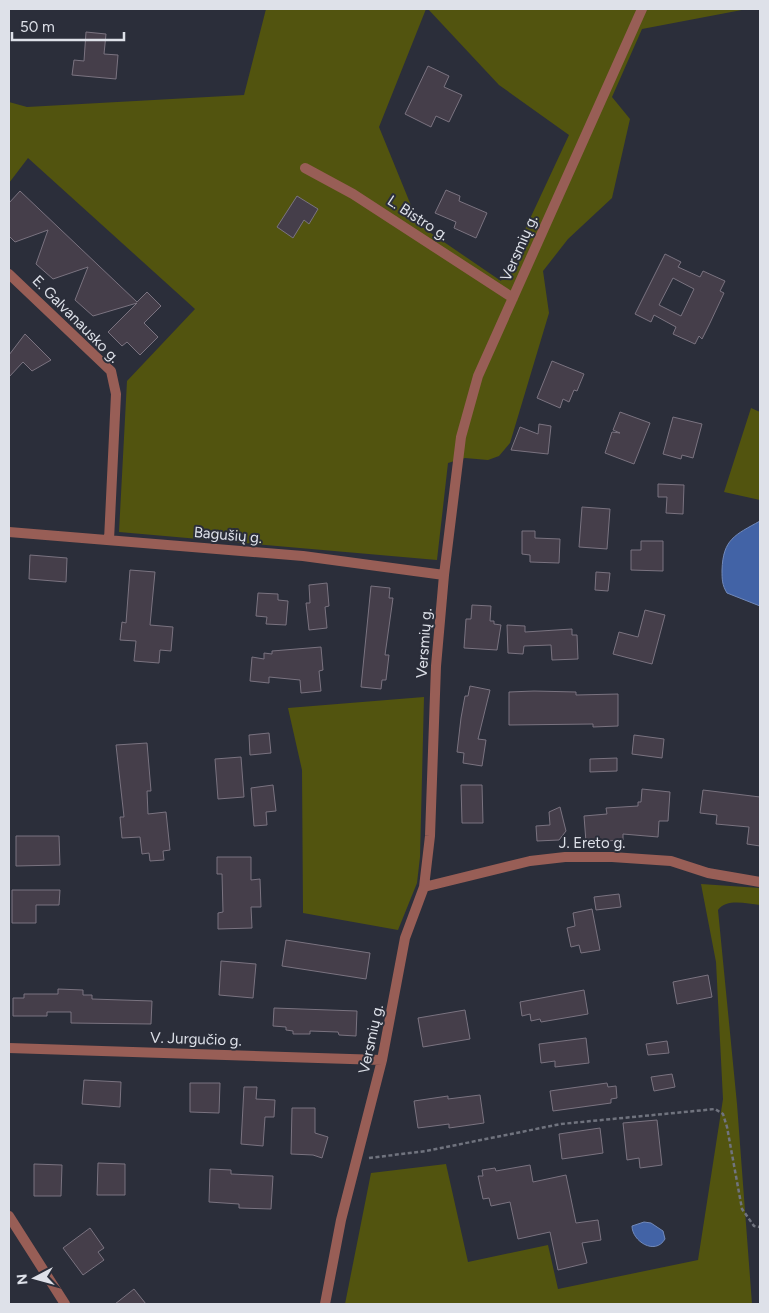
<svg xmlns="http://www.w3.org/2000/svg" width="769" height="1313" font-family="Figtree,sans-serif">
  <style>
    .green { fill: #52540f }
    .water { fill: #4263a6; stroke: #7189ba }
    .building { fill: #453e4a; stroke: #7a7380; fill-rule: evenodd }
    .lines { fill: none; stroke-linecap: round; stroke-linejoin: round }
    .path { stroke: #70737e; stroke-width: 2.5; stroke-dasharray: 4 2.5; stroke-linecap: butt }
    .minor { stroke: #985e56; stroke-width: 10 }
    .labels { text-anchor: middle; stroke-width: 4; stroke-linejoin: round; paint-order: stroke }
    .street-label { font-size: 15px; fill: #dee1e9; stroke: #2b2e3a }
  </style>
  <rect width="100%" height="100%" fill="#2b2e3a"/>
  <path class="green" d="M266 9H426L379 127 419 225 501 281 569 135 499 85 428 9H747L642 29 612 97 630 119 612 198 568 239 543 271 549 313 510 443 499 456 488 460 465 458 448 463 437 560 119 532 127 381 195 309 28 158 9 183V102L27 107 244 95Z
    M751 408 760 412V500L724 492Z
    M424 697 420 857 417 883 398 930 303 913 302 770 288 708Z
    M701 884 760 888V905C747 904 727 898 718 910L737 1104 752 1304H345L371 1173 446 1164 468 1262 548 1245 558 1289 698 1260 723 1099 716 962Z"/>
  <path class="water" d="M760 521V606L727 593C722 585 722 579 722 570 723 539 735 535 760 521Z
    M644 1222 651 1223 663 1231 665 1239C655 1256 632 1241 632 1226Z"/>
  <path class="building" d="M86 32 106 34 104 54 118 55 116 79 72 75 74 60 84 61Z
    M428 66 449 76 444 87 462 95 449 122 436 116 431 127 405 114Z
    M446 190 460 196 459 201 487 213 476 238 454 228 456 222 435 213Z
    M20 191 137 302 147 292 161 306 144 323 158 337 140 355 127 342 122 346 108 332 137 303 93 316 75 300 88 267 53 279 36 264 48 230 15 242 9 236V203Z
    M297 196 318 209 309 224 304 220 293 238 277 227Z
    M665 254 681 262 678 267 700 277 703 271 725 281 720 291 724 293 710 323 702 339 699 336 695 344 673 334 676 327 654 315 651 322 635 314ZM673 278 694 289 681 316 659 305Z
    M25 334 51 360 32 371 23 362 9 377V355Z
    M552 361 584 374 577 391 574 390 569 402 563 399 560 408 537 398Z
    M620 412 650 423 634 464 605 453 612 432 620 433 613 430Z
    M673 417 702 424 693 458 682 455 681 459 663 454Z
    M539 424 551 426 548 454 511 450 520 427 538 434Z
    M658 484 684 485 683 514 666 513 667 497H658Z
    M582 507 610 509 607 549 579 547Z
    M522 531H535V538L560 539 559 563 530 562V555L522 554Z
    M641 541H663V571L631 570V550H641Z
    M30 555 67 558 66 582 29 579Z
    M130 570 155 572 150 625 173 627 171 651 160 650 159 663 134 661 136 641 120 640 122 622 126 623Z
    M596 572 610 573 608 591 595 590Z
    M327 583 329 606 325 607 327 628 309 630 306 603H310L309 585Z
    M371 586 390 588 389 598H393L385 655H389L386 680H382L381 689 361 687Z
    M258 593 278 594V600L288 601 286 625 266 624 267 617 256 616Z
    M472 605 491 606 490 621H494V624L501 625 497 650 464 648 466 619H471Z
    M645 610 665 615 652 664 613 654 619 632 638 637Z
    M507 625 525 626V632L572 629V635H577L578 659 552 660 551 645 524 646 523 654 508 653Z
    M321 647 323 670 319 671 321 691 301 693 300 680 269 677V683L250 681 252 657 264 659V653L272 654V651Z
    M470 686 490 690 478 739 486 740 482 766 463 763 464 753 457 752 461 718 465 696H468Z
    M534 691 576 692V695L618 694V726L593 727V724L509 725V692Z
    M269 733 271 753 250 755 249 735Z
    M634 735 664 739 662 758 632 754Z
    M147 743 151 791H147L148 814 166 812 170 850 163 851 164 860 150 861 149 853 142 854 140 837 122 838 120 817H124L116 745Z
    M241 757 244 797 218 799 215 759Z
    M617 758V771L590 772V759Z
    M273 785 276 811 266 812 267 825 254 826 251 788Z
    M461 785H482L483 823H462Z
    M642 789 670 792 668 821H659L658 837 623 834V840L586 842 584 816 607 814 606 808 638 806V802H641Z
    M703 790 760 797V846L747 844 749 827 716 824 717 815 700 813Z
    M560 807 566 831 559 840 537 841 536 826 550 825 549 812Z
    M16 836H59L60 865 16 866Z
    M217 857H251V880L260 879 261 907H251L252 928 218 929V913L223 912 222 874H217Z
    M12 890H60L59 905H36V923H12Z
    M619 894 621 907 596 910 594 897Z
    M592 909 600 950 581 953 579 945 571 947 567 928 575 926 573 913Z
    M286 940 370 953 366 979 282 966Z
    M221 961 256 964 253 998 219 995Z
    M708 975 712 997 677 1004 673 982Z
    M58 989 83 990V995H92V999L152 1001 151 1024 71 1023V1012H47V1016H13V998H24V994H58Z
    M584 990 588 1014 541 1022 540 1019 531 1021 530 1014 522 1016 520 1002Z
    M274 1008 357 1011 356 1036 339 1035 338 1032 310 1031V1034H293V1031L286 1030V1027L273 1026Z
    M465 1010 470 1039 423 1047 418 1018Z
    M586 1038 589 1063 555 1067V1061L541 1063 539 1044Z
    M667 1041 669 1053 648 1055 646 1044Z
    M672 1074 675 1087 654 1091 651 1077Z
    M84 1080 121 1082 120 1107 82 1104Z
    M190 1083H220L219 1113 190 1112Z
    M607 1083 608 1087 616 1086 617 1098 611 1099V1103L553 1111 550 1091Z
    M244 1087H257L256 1099 275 1100 274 1117H265L263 1146 241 1144Z
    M480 1095 484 1123 449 1128V1124L418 1128 414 1101 448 1096V1099Z
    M292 1108H315V1133L328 1137 322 1158 313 1155 291 1154Z
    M657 1120 662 1165 640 1168 639 1158 627 1160 623 1123Z
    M600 1128 603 1153 562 1159 559 1134Z
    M98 1163 125 1164V1195H97Z
    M34 1164 62 1165 61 1196H34Z
    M530 1165 533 1182 566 1175 576 1223 598 1220 601 1240 582 1243 587 1263 558 1270 550 1232 518 1239 510 1202 491 1206 489 1198 483 1199 478 1176H483L482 1170 495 1168 496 1171Z
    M210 1169 231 1170V1174L273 1176 271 1209 239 1208V1204L209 1202Z
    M90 1228 104 1248 98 1252 104 1260 83 1275 63 1248Z
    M134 1289 146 1304H115Z"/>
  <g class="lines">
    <path class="path" d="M369 1158 426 1151 561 1124 715 1109 723 1114 727 1127 742 1209 754 1226 760 1227"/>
    <path class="minor" d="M305 168 353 194 513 298
      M9 274 111 371 116 394 109 540
      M9 532 303 556 444 575
      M424 887 530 861 565 857H612L671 861 708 873 760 882
      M9 1048 382 1060
      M9 1216 65 1304
      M325 1304 341 1220 382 1060 405 938 424 887 430 836 436 666 444 575 461 437 478 376 642 9"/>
  </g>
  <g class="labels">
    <g class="street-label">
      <text transform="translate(418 218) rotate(33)" y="5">L. Bistro g.</text>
      <text transform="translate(519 248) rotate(-66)" y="5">Versmių g.</text>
      <text transform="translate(76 319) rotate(45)" y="5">E. Galvanausko g.</text>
      <text transform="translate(228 535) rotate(5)" y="5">Bagušių g.</text>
      <text transform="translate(424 643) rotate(-86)" y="5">Versmių g.</text>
      <text x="592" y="848">J. Ereto g.</text>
      <text transform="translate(196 1039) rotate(2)" y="5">V. Jurgučio g.</text>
      <text transform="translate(371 1039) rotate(-78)" y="5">Versmių g.</text>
    </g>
  </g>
  <rect width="769" height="1313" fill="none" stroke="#dee1e9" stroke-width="20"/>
  <g transform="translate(35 1278) rotate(264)" stroke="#2b2e3a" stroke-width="4" paint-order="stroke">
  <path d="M0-4L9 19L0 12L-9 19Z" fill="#dee1e9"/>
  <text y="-8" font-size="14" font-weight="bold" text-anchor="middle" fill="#dee1e9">N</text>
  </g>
  <path d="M12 32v8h112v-8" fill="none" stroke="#dee1e9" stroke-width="2.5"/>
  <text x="20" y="32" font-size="15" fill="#dee1e9" stroke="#2b2e3a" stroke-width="4" paint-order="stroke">50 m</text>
</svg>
